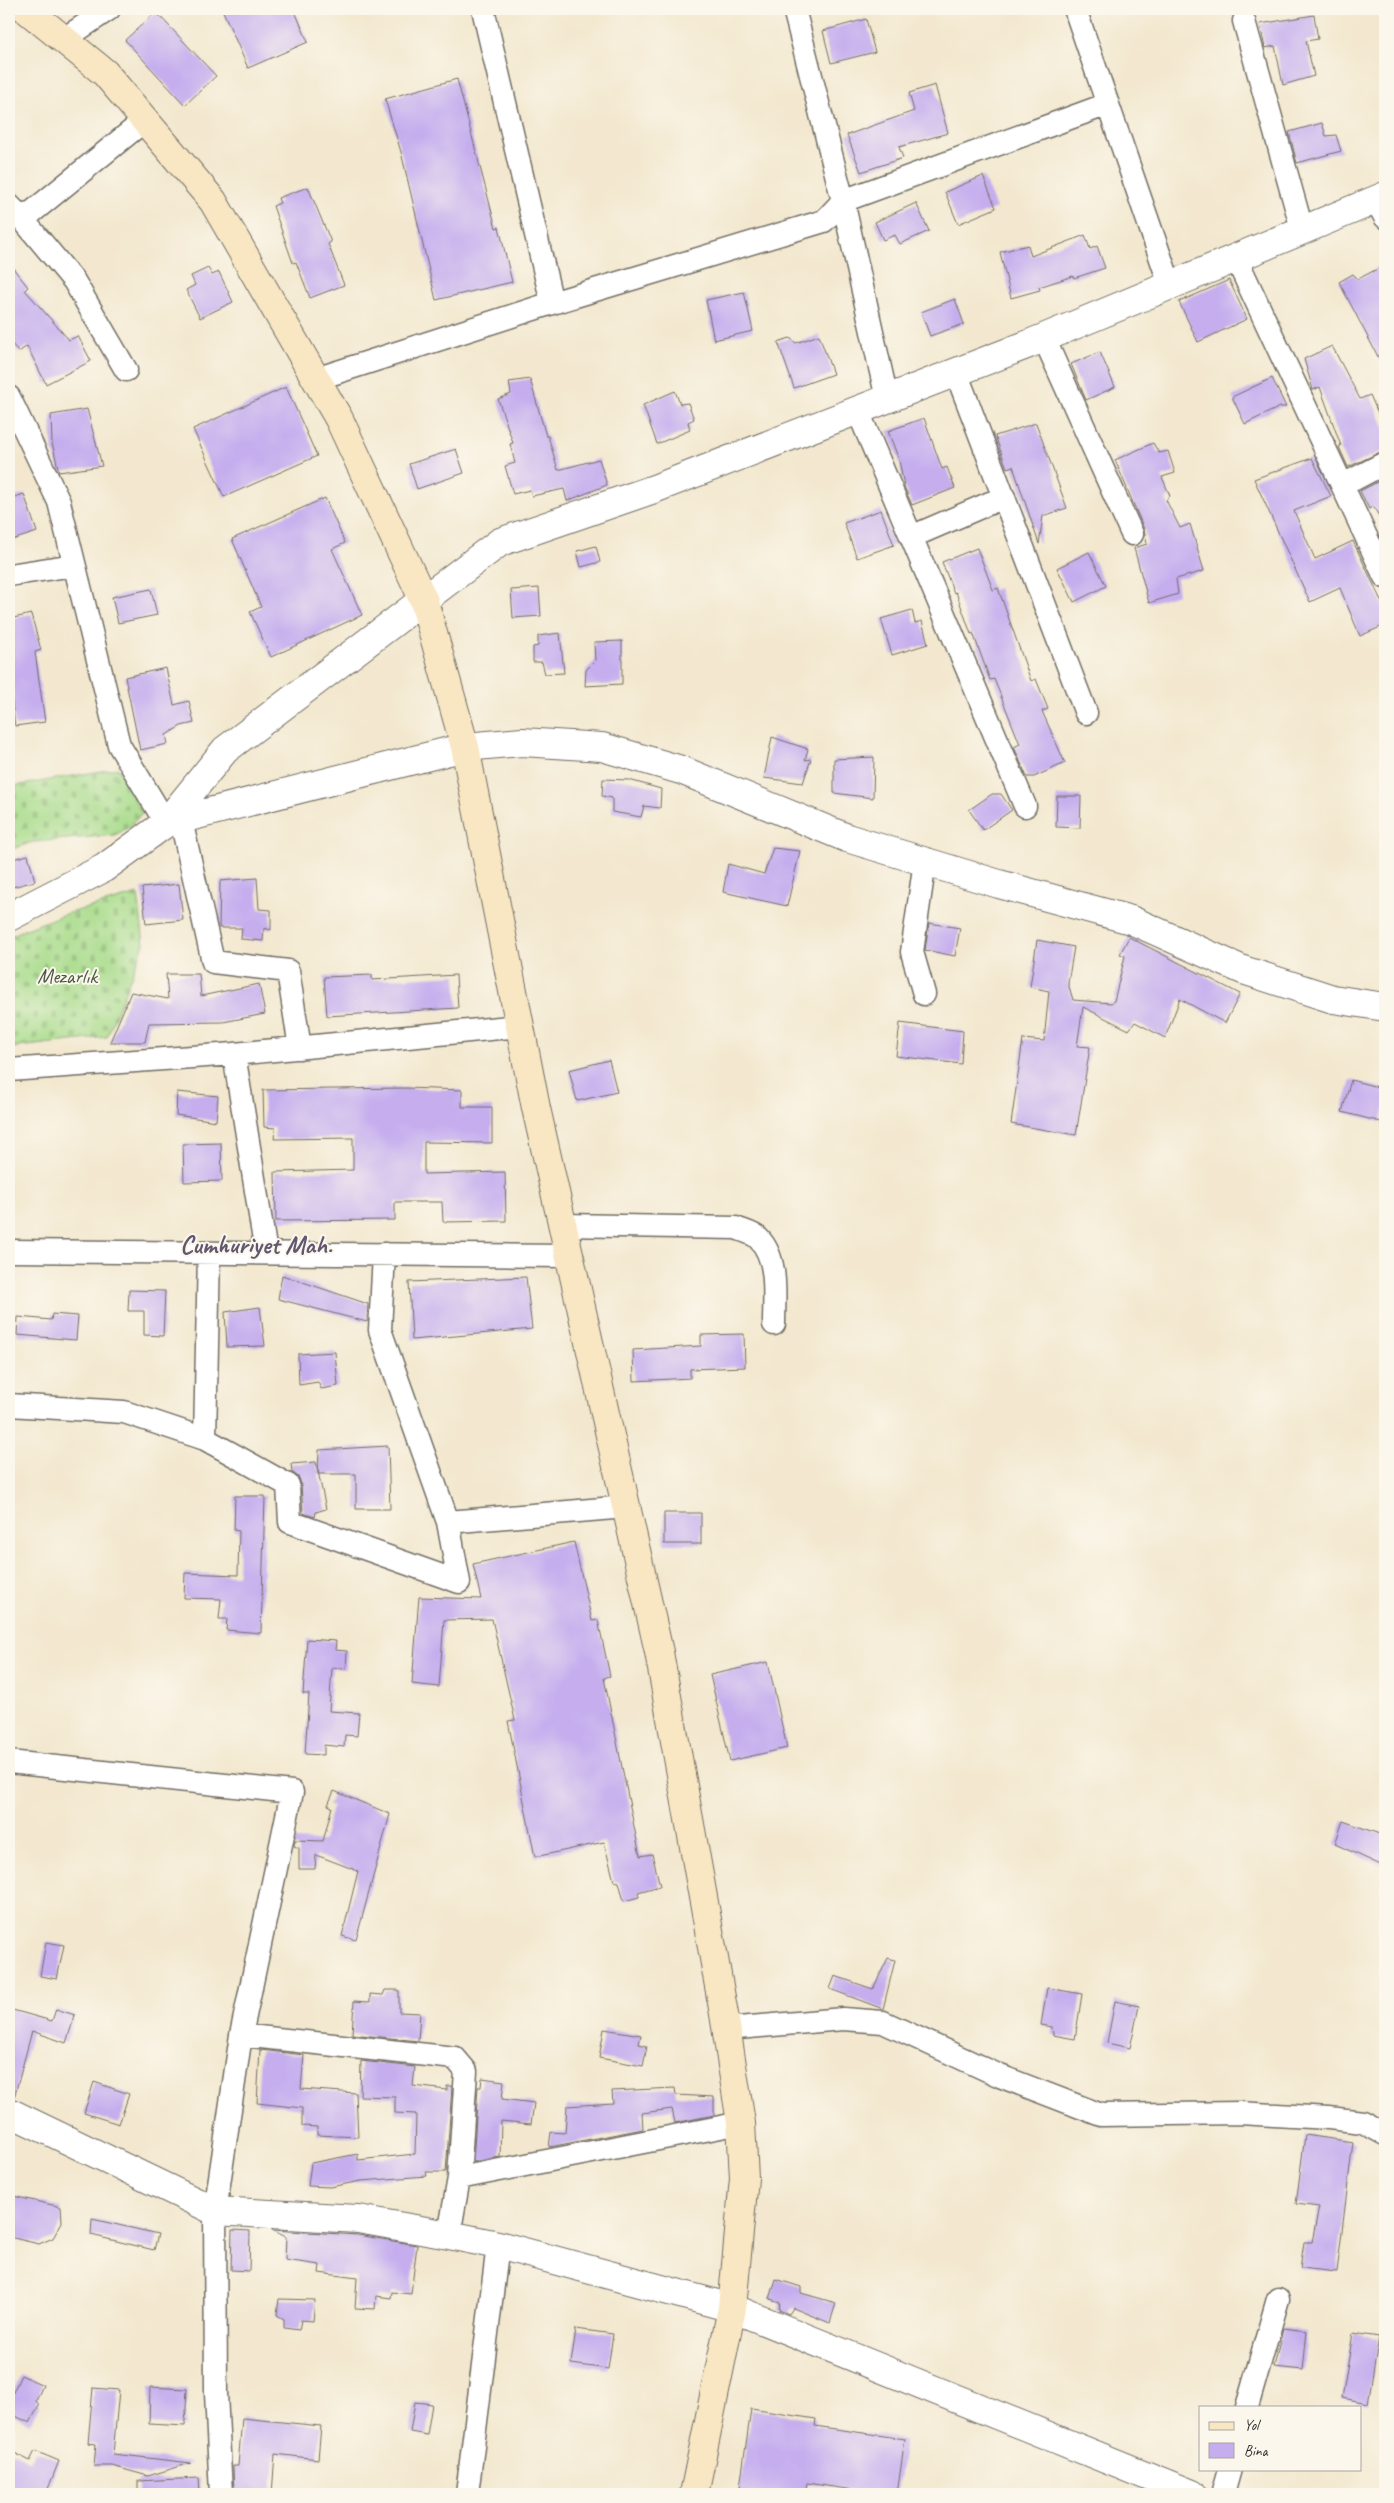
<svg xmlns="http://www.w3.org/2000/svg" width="1394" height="2503" font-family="Caveat,sans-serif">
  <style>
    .cemetery { fill: url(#cemetery-stones); stroke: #69835a }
    .building { fill: #c5adee }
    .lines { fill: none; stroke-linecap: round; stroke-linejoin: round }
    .minor-casing { stroke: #716d64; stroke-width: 25 }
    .tertiary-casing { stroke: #716d64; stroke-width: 30 }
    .secondary-casing { stroke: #716d64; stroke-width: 30 }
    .minor { stroke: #fff; stroke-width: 22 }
    .tertiary { stroke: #fff; stroke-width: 28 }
    .secondary { stroke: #f9e7c3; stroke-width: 28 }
    .labels { text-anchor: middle; stroke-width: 4; stroke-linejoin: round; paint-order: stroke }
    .park-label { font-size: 21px; fill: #4a5743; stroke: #fbf7ec }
    .district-label { font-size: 26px; font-weight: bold; fill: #61586f; stroke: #fbf7ec }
  </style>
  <defs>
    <pattern id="cemetery-stones" width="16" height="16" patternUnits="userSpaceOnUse" patternTransform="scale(1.25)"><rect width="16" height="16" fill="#a7db8a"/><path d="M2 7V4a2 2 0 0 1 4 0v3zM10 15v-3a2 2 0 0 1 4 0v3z" fill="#90bc77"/></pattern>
  </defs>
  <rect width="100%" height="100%" fill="#fbf7ec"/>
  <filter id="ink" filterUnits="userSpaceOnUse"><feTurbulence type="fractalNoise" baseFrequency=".02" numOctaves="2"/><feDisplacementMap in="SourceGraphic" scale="10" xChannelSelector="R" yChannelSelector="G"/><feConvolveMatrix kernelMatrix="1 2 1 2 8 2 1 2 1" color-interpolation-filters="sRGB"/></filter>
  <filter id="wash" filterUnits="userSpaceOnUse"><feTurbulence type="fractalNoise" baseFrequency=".0096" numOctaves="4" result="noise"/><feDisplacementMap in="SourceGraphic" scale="20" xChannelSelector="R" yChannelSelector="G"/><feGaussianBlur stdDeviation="1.12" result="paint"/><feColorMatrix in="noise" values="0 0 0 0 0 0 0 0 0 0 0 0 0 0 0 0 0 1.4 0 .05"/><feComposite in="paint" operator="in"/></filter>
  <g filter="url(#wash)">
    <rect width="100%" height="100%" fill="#f3e8cf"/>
    <path class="cemetery" d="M118 768 142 813 129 827 115 835 33 842 9 850V787Z
      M138 894 144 944 107 1037 9 1048V936L62 915Z"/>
    <g id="blocks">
      <path class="building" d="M222 9H294L308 42 248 68Z
        M156 12 216 76 185 105 125 40Z
        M1314 15 1318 39 1306 41 1314 76 1283 85 1275 46 1265 48 1260 24Z
        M866 19 875 52 831 63 823 31Z
        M457 79 496 228 499 227 512 282 436 300 401 152 385 99Z
        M935 85 948 133 899 147 903 158 861 172 847 135 914 111 909 93Z
        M1322 123 1326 136 1336 135 1341 151 1297 163 1289 132Z
        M983 176 996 208 958 224 945 192Z
        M308 187 331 242 328 244 344 285 310 298 296 262 293 263 273 206 280 203 278 198Z
        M916 203 929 231 900 244 895 235 883 240 875 222Z
        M1085 235 1090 249 1097 246 1105 268 1074 278 1073 276 1039 287 1040 290 1011 298 1000 252 1028 245 1031 256Z
        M9 263 28 287 25 290 69 340 78 336 91 361 46 384 27 346 19 352 9 341Z
        M208 268 212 275 219 272 233 302 200 318 186 290 195 285 191 276Z
        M1379 268 1385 279V370L1339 282 1353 274 1358 279Z
        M1229 280 1247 319 1198 342 1179 302Z
        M744 292 753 331 714 340 706 300Z
        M955 299 964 324 930 336 921 312Z
        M819 335 833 374 794 388 778 342 790 338 796 343Z
        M1332 346 1360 399 1370 395 1385 429V450L1348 467 1339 447 1341 446 1320 387 1313 390 1304 359Z
        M1100 352 1115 387 1086 400 1071 364Z
        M1272 378 1286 407H1280L1245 424 1232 397Z
        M530 379 546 436H548L558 470 599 459 607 485 567 501 564 489 532 496 530 490 513 494 505 466 515 463 510 444 513 443 498 399 511 394 509 382Z
        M286 387 317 456 224 497 193 429Z
        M675 391 680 404 688 403 694 419 688 422 690 430 657 444 643 405Z
        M87 409 102 466 59 472 52 443 51 415Z
        M924 418 942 469 947 467 955 488 912 505 904 486 899 460 888 431Z
        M1036 423 1067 508 1043 516 1039 544 1013 466 1007 468 995 436Z
        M1153 443 1159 453 1168 451 1175 473 1162 477 1170 496 1166 500 1180 528 1190 524 1204 571 1176 579 1178 594 1149 603 1134 548 1147 544 1144 529 1115 460Z
        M456 449 464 473 417 489 409 464Z
        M1312 458 1331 496 1294 511 1315 559 1353 541 1385 609V625L1360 636 1340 588 1310 602 1254 479Z
        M1385 478V526L1373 506 1369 509 1360 491Z
        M24 494 37 532 9 541V499Z
        M325 498 345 543 332 549 362 615 271 657 250 612 261 607 232 539Z
        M881 510 894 545 857 558 844 523Z
        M596 546 600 562 581 567 577 551Z
        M977 548 993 590 998 588 1031 681 1036 679 1048 709 1042 711 1065 763 1034 777H1027L1018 756 1014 747 1020 744 994 679 990 680 973 633 971 634 956 592 954 593 942 562Z
        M1089 552 1106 586 1074 602 1057 568Z
        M539 588 541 616 513 618 511 590Z
        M151 589 157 615 118 623 112 597Z
        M912 610 915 623 922 621 928 644 892 655 881 619Z
        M31 614 41 650 35 652 45 722 15 726 9 681V619Z
        M560 633 564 673 545 674 542 662H533V647L538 646V636Z
        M622 641V684L585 686 586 670 595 661 594 642Z
        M166 668 174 705 189 701 194 723 181 726 166 735 168 744 140 750 125 677Z
        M772 737 808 749 805 760 811 759 803 783 764 778Z
        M874 757 873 798 834 793V759Z
        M603 779 629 780 661 789 660 808 644 806 641 817 612 812V798L602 796Z
        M992 794H1001L1012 810 983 830 969 810Z
        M1057 796H1081L1080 828 1056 827Z
        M773 848 800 851 787 906 723 892 728 864 764 874Z
        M28 855 35 881 9 888V860Z
        M257 878 259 909 271 910V930L264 928 263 941 241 939 242 928H219L220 881Z
        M179 884 183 920 146 924 142 888Z
        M929 923 960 928 955 956 925 950Z
        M1129 937 1240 994 1225 1023 1180 999 1165 1038 1135 1022 1129 1030 1083 1007 1077 1046 1090 1047 1076 1135 1011 1124 1023 1039 1044 1041 1049 991 1030 987 1037 940 1074 947 1068 983 1073 1000 1111 1003 1114 1001 1125 956 1120 954Z
        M166 974H199L201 996 259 984 265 1014 223 1022 149 1023 145 1042H110L131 992 168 999Z
        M372 975V980L456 975 458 1008 327 1016 324 977Z
        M900 1023 963 1031 961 1064 896 1056Z
        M609 1060 617 1092 577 1101 569 1070Z
        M1351 1080 1385 1089V1107L1381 1122 1342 1112Z
        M406 1088 462 1090V1107H492V1143L424 1142V1174L505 1172 506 1221 443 1222 442 1202H395V1220L276 1221 275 1172 353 1170V1138L274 1139 275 1128 264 1127 263 1090Z
        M177 1092 218 1096 216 1121 176 1115Z
        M221 1143 222 1181 184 1182 183 1144Z
        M282 1275 368 1304 367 1322 278 1299Z
        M526 1277 532 1329 412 1340 409 1282Z
        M129 1290 165 1291 163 1336 144 1335V1311H128Z
        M260 1307 265 1346 227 1347 225 1312Z
        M52 1314 78 1316 76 1340 17 1335 18 1317 51 1320Z
        M744 1334 745 1367 690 1369V1378L634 1381 633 1350 701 1346V1335Z
        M335 1352 338 1386 321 1389 318 1382 299 1385 298 1354Z
        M388 1446 390 1509H356V1474H318L319 1450Z
        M316 1462 326 1509 316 1512 315 1517 303 1513 301 1484 299 1478 292 1472 291 1464Z
        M235 1496H265L261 1633 226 1630 227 1619H219L221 1599 184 1598 185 1573 238 1575 239 1531 234 1530Z
        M664 1513H701V1544H664Z
        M574 1542 592 1621 598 1620 610 1676 604 1678 640 1856 652 1854 660 1886 638 1892 639 1897 624 1901 619 1882 614 1881 604 1842 535 1857 508 1721 515 1720 492 1619 444 1620 439 1687 412 1684 419 1597 481 1599 473 1564Z
        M307 1639 336 1641 335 1650 347 1651 346 1669 332 1668 329 1711 359 1713 357 1736 345 1735 344 1747 324 1745V1755L305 1754 309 1694H303Z
        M768 1662 787 1748 730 1761 710 1675Z
        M334 1791 390 1814 356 1940 342 1936 358 1871 316 1855 315 1869H299V1848L294 1846 295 1840 323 1841 332 1807 328 1805Z
        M1343 1821 1385 1836V1867L1335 1844Z
        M46 1942 64 1945 57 1979 40 1976Z
        M888 1958 895 1960 883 2009 830 1989 835 1976 873 1989Z
        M1047 1988 1082 1994 1075 2039 1053 2035 1052 2027 1041 2025Z
        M385 1990H399V2012L420 2013 418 2041 352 2034 354 2001 370 2002V1994L383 1995Z
        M1115 2001 1139 2006 1130 2048 1107 2043Z
        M9 2009 52 2021 56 2009 75 2015 66 2043 32 2031 14 2098 9 2097Z
        M604 2029 641 2035 639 2044 647 2046 643 2066 599 2058Z
        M260 2050 304 2055 301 2089 356 2093 358 2137 317 2135V2127L302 2126V2108L257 2103Z
        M361 2061 415 2067 413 2086 447 2090V2086H452L446 2172H426L427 2176 361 2181 330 2187 308 2186 311 2163 358 2154V2160L415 2154 416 2114 395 2113V2097L360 2096Z
        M482 2078 504 2081 502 2099 534 2103 531 2124 501 2121 500 2157 473 2162 478 2087H481Z
        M94 2082 129 2094 119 2124 84 2113Z
        M675 2088 676 2095 714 2097V2115L675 2123 672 2109 642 2113 643 2129 549 2147 551 2132 565 2133 567 2106 613 2103 612 2091Z
        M1305 2135 1353 2142 1337 2272 1300 2268 1304 2242H1312L1319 2207 1296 2204Z
        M9 2195 61 2207 62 2222 53 2238 39 2244 9 2237Z
        M92 2219 158 2234 154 2250 91 2235Z
        M232 2230 250 2231 249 2271 231 2270Z
        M272 2230 358 2235 417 2245 411 2294 392 2292 391 2298 376 2296 375 2309 355 2308 357 2278 319 2273 320 2265 285 2260 286 2237Z
        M776 2279 801 2287V2293L836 2303 830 2323 793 2308 789 2314 779 2310 780 2302 770 2299Z
        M279 2299 315 2300 313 2321 301 2320 299 2330 284 2328V2319L277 2315Z
        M1283 2328 1307 2331 1303 2370 1274 2367Z
        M576 2329 613 2334 608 2369 571 2364Z
        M1353 2333 1379 2337 1368 2403 1342 2398Z
        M21 2375 43 2385 36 2401 39 2405 30 2423 9 2413V2401Z
        M150 2387 187 2389 185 2426 149 2424Z
        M93 2388 119 2390 113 2454 191 2463 148 2476 112 2466H94L96 2444 88 2443Z
        M415 2402 432 2404 427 2435 410 2432Z
        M751 2409 816 2419 815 2426 905 2439 897 2494H880L807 2483 805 2494H739Z
        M242 2418 321 2426 318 2459 275 2454 272 2494H234L233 2466H238Z
        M9 2450 30 2461 35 2451 59 2461 46 2494H9Z
        M199 2478 200 2494H138V2481Z"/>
    </g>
  </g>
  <g filter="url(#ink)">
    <use href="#blocks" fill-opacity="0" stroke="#716d64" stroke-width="1"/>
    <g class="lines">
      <defs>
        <path id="minor" d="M483 9 552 303
          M794 9 843 201 887 399
          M1075 9 1170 285
          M1244 21 1302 229
          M64 39 109 9
          M1376 200 1385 217
          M9 205 19 215 74 281 126 370
          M9 216 31 213 145 120
          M1236 258 1385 577
          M1044 338 1132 534
          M956 372 1086 713
          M316 379 552 303 824 221 843 201 1108 104
          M9 397 59 502 119 745 166 823
          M858 411 1025 806
          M1343 485 1385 463
          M911 537 1004 497
          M9 575 74 565
          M181 820 213 962 288 971 300 1048
          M924 994 912 952 925 861
          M234 1054 266 1253
          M9 1070 234 1054 520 1026
          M563 1225 736 1228C743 1231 753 1233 758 1238 779 1258 774 1297 774 1324
          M9 1251 570 1256
          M209 1253 205 1439 288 1485 290 1522 459 1582 448 1522 380 1330 384 1254
          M9 1405 124 1412 205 1439
          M448 1522 626 1507
          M9 1762 292 1792 241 2035 215 2211 216 2393 221 2494
          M726 2029 843 2019 883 2022 1000 2076 1101 2115 1239 2113 1329 2118 1363 2122 1385 2134
          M241 2035 455 2058 466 2071 459 2178
          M449 2235 459 2178 741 2123
          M1247 2407 1278 2299
          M467 2494 498 2245
          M1223 2494 1230 2469"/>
        <path id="tertiary" d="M166 823 465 747 522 742 602 747 681 770 847 838 999 884 1131 920 1243 970 1333 999 1385 1007
          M9 917 104 868 166 823 225 750 500 542 654 489 1029 344 1385 196
          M9 2112 215 2211 358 2219 449 2235 498 2245 732 2308 1192 2494"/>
        <path id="secondary" d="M26 9 105 73 213 201 339 419 424 601 465 747 536 1108 659 1652 724 2014 741 2123 744 2178 732 2308 694 2494"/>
      </defs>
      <use href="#minor" class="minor-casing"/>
      <use href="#tertiary" class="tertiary-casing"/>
      <use href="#secondary" class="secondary-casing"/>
      <use href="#minor" class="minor"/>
      <use href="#tertiary" class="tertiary"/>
      <use href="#secondary" class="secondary"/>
    </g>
  </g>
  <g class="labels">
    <g class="park-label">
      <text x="67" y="983">Mezarlık</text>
    </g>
    <g class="district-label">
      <text x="256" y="1253">Cumhuriyet Mah.</text>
    </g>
  </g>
  <rect width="1394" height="2503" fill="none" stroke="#fbf7ec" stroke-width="30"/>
  <rect x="1199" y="2406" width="162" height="65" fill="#fbf7ec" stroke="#a8a59f"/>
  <rect x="1209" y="2422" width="25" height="8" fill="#f9e7c3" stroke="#a8a59f"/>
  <text x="1244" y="2430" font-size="15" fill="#2b2b2b">Yol</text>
  <rect x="1209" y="2443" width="25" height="15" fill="#c5adee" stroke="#a8a59f"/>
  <text x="1244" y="2456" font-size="15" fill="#2b2b2b">Bina</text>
</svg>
